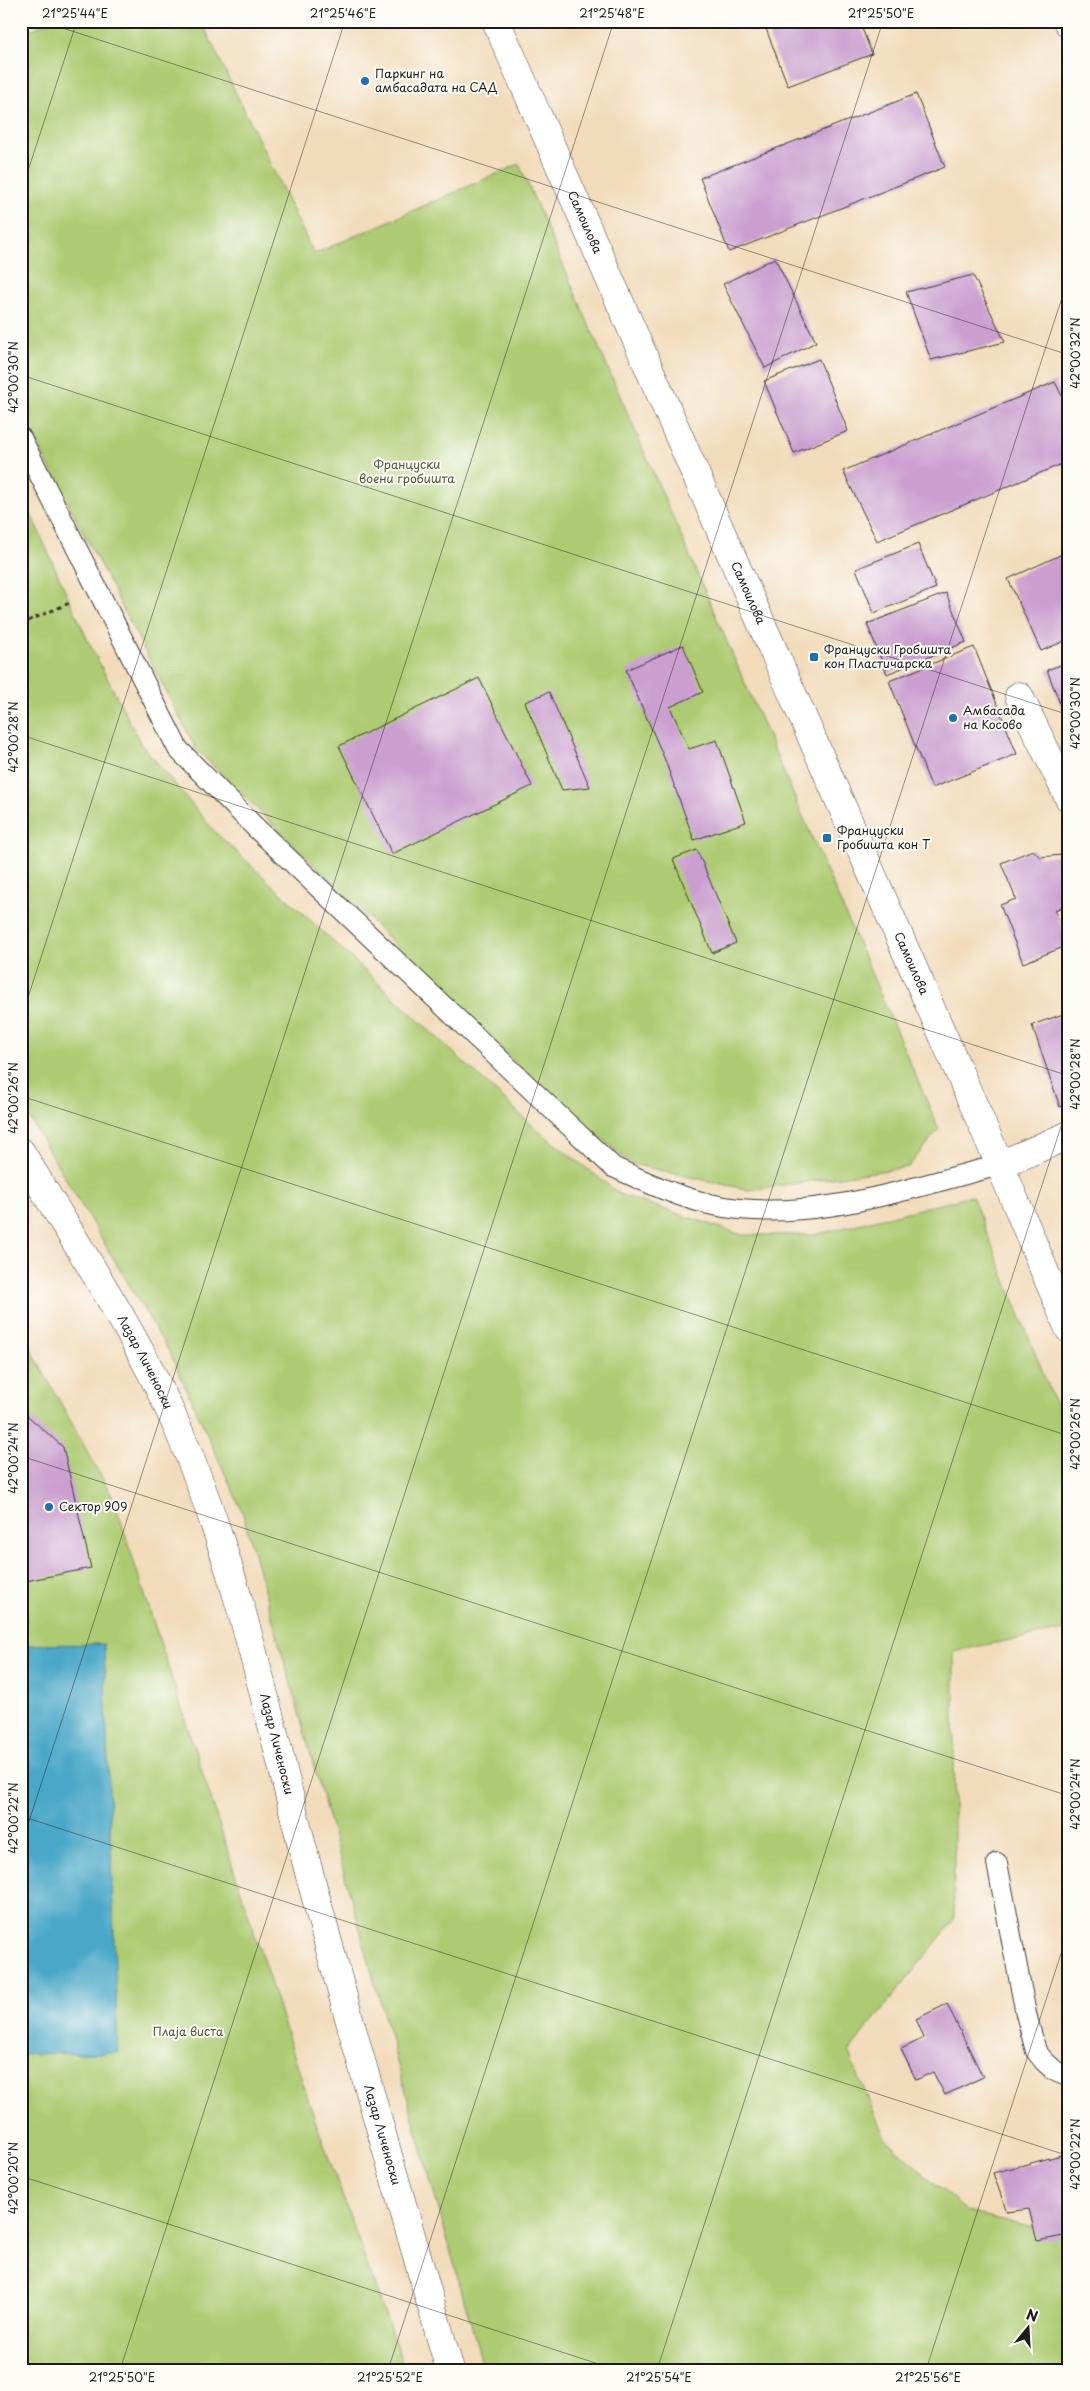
<svg xmlns="http://www.w3.org/2000/svg" width="1090" height="2391" font-family="'Playpen Sans',sans-serif">
  <style>
    .green { fill: #adcb72; stroke: #647447 }
    .water { fill: #49a7c8; stroke: #326272 }
    .building { fill: #ca9fd0 }
    .lines { fill: none; stroke-linecap: round; stroke-linejoin: round }
    .service-casing { stroke: #3c3934; stroke-width: 22 }
    .minor-casing { stroke: #3c3934; stroke-width: 29 }
    .tertiary-casing { stroke: #3c3934; stroke-width: 29 }
    .path { stroke: #3c3934; stroke-width: 3; stroke-dasharray: 4 4; stroke-linecap: butt }
    .service { stroke: #fff; stroke-width: 20 }
    .minor { stroke: #fff; stroke-width: 28 }
    .tertiary { stroke: #fff; stroke-width: 28 }
    .ticks { fill: none; stroke: #1c1c1c; stroke-width: 1; stroke-opacity: 0.45 }
    .poi-dot { fill: #1f6fb2; stroke: #fdfcf7; stroke-width: 2 }
    .labels { text-anchor: middle; stroke-width: 4; stroke-linejoin: round; paint-order: stroke }
    .poi-label { font-size: 12px; fill: #1c1c1c; stroke: #fdfcf7; text-anchor: start }
    .street-label { font-size: 12px; fill: #1c1c1c; stroke: #fdfcf7 }
    .park-label { font-size: 12px; fill: #4f593a; stroke: #fdfcf7 }
    .neatline { fill: none; stroke: #1c1c1c; stroke-width: 2 }
    .ticks-label { font-size: 12px; text-anchor: middle; fill: #1c1c1c }
  </style>
  <rect width="100%" height="100%" fill="#fdfcf7"/>
  <filter id="ink" filterUnits="userSpaceOnUse"><feTurbulence type="fractalNoise" baseFrequency=".02" numOctaves="2"/><feDisplacementMap in="SourceGraphic" scale="10" xChannelSelector="R" yChannelSelector="G"/><feConvolveMatrix kernelMatrix="1 2 1 2 8 2 1 2 1" color-interpolation-filters="sRGB"/></filter>
  <filter id="wash" filterUnits="userSpaceOnUse"><feTurbulence type="fractalNoise" baseFrequency=".0096" numOctaves="4" result="noise"/><feDisplacementMap in="SourceGraphic" scale="20" xChannelSelector="R" yChannelSelector="G"/><feGaussianBlur stdDeviation="1.12" result="paint"/><feColorMatrix in="noise" values="0 0 0 0 0 0 0 0 0 0 0 0 0 0 0 0 0 1.4 0 .05"/><feComposite in="paint" operator="in"/></filter>
  <g filter="url(#wash)">
    <rect width="100%" height="100%" fill="#f2dbbb"/>
    <path class="green" d="M50 21H201L314 254 519 164 939 1129 908 1167 749 1190 632 1164 541 1088 196 749 21 413V34Z
      M21 492 88 641 141 744 216 833 536 1129 621 1195 742 1235H814L972 1196 1069 1438V1629L954 1651V1920L848 2052 886 2140 967 2212 1069 2235V2370H484L242 1511 171 1355 21 1104Z
      M21 1331 114 1500 315 2120 405 2370H21Z"/>
    <path class="water" d="M104 1644 118 2053 21 2054V1645Z"/>
    <g id="blocks">
      <path class="building" d="M763 21H859L872 54 788 86Z
        M916 94 945 167 729 252 700 178Z
        M775 258 816 342 765 368 723 284Z
        M973 275 1005 342 931 360 906 292Z
        M819 359 848 431 794 453 764 381Z
        M1055 382 1069 410V461L877 541 843 471Z
        M918 544 936 588 874 613 856 569Z
        M1069 551V639L1041 651 1008 579Z
        M946 593 966 642 887 674 867 624Z
        M683 645 703 692 670 707 689 749 717 740 746 822 694 840 665 760 626 670Z
        M974 647 1017 754 932 788 889 681Z
        M1069 662V727L1047 670Z
        M479 678 532 786 392 854 339 746Z
        M549 692 590 787 562 790 525 702Z
        M697 850 736 943 712 953 673 859Z
        M1033 850 1040 857 1062 855 1069 873V904L1055 910 1069 945 1023 963 1000 905 1016 899 1001 863Z
        M1069 1012V1104L1060 1107 1032 1025Z
        M21 1410 63 1447 91 1568 21 1582Z
        M947 2004 983 2077 945 2095 933 2072 916 2080 901 2049 924 2038 916 2019Z
        M1069 2153V2235L1037 2241 1029 2209 1007 2212 993 2173Z"/>
    </g>
  </g>
  <g filter="url(#ink)">
    <use href="#blocks" fill-opacity="0" stroke="#3c3934" stroke-width="1"/>
    <g class="lines">
      <defs>
        <path id="service" d="M21 438 178 749 256 828 613 1167C644 1181 675 1196 709 1204 806 1226 907 1188 1000 1165
          M997 1863 1026 2014 1036 2051 1044 2061 1055 2071 1069 2077"/>
        <path id="minor" d="M1067 21 1069 24
          M1019 696 1069 798
          M1000 1165 1069 1135"/>
        <g id="tertiary">
          <path id="s1" d="M496 21 1000 1165 1069 1329"/>
          <path id="s2" d="M21 1152C76 1245 139 1336 181 1436 239 1572 269 1719 306 1861 351 2031 401 2200 450 2370"/>
        </g>
      </defs>
      <use href="#service" class="service-casing"/>
      <use href="#minor" class="minor-casing"/>
      <use href="#tertiary" class="tertiary-casing"/>
      <path class="path" d="M21 624 72 602"/>
      <use href="#service" class="service"/>
      <use href="#minor" class="minor"/>
      <use href="#tertiary" class="tertiary"/>
    </g>
  </g>
  <path class="ticks" d="M41 21 1069 355M21 192 77 21M21 375 1069 715M21 735 1069 1076M21 1019 345 21M21 1096 1069 1436M21 1456 1069 1796M21 1816 1069 2156M21 1846 614 21M21 2176 617 2370M120 2370 883 21M388 2370 1069 276M657 2370 1069 1102M926 2370 1069 1929"/>
  <g class="poi-dot">
    <circle cx="365" cy="81" r="5"/>
    <rect x="809" y="652" width="10" height="10" rx="2.5"/>
    <circle cx="953" cy="718" r="5"/>
    <rect x="822" y="833" width="10" height="10" rx="2.5"/>
    <circle cx="49" cy="1507" r="5"/>
  </g>
  <g class="labels">
    <g class="poi-label">
      <text x="375" y="78">Паркинг на<tspan x="375" dy="14">амбасадата на САД</tspan></text>
      <text x="824" y="654">Француски Гробишта<tspan x="824" dy="14">кон Пластичарска</tspan></text>
      <text x="963" y="715">Амбасада<tspan x="963" dy="14">на Косово</tspan></text>
      <text x="837" y="835">Француски<tspan x="837" dy="14">Гробишта кон Т</tspan></text>
      <text x="59" y="1511">Сектор 909</text>
    </g>
    <g class="street-label">
      <text dy="4" stroke="none"><textPath href="#s1" startOffset="220">Самоилова</textPath></text>
      <text dy="4" stroke="none"><textPath href="#s1" startOffset="625">Самоилова</textPath></text>
      <text dy="4" stroke="none"><textPath href="#s1" startOffset="1030">Самоилова</textPath></text>
      <text dy="4" stroke="none"><textPath href="#s2" startOffset="244">Лазар Личеноски</textPath></text>
      <text dy="4" stroke="none"><textPath href="#s2" startOffset="649">Лазар Личеноски</textPath></text>
      <text dy="4" stroke="none"><textPath href="#s2" startOffset="1054">Лазар Личеноски</textPath></text>
    </g>
    <g class="park-label">
      <text x="407" y="469">Француски<tspan x="407" dy="14">воени гробишта</tspan></text>
      <text x="188" y="2036">Плаја виста</text>
    </g>
  </g>
  <rect width="1090" height="2391" fill="none" stroke="#fdfcf7" stroke-width="55"/>
  <g transform="translate(1028 2328) rotate(18)" stroke="#fdfcf7" stroke-width="4" paint-order="stroke">
  <path d="M0-4L9 19L0 12L-9 19Z" fill="#1c1c1c"/>
  <text y="-8" font-size="14" font-weight="bold" text-anchor="middle" fill="#1c1c1c">N</text>
  </g>
  <rect x="28" y="28" width="1034" height="2336" class="neatline"/>
  <g class="ticks-label">
    <text x="75" y="18">21°25'44"E</text>
    <text x="343" y="18">21°25'46"E</text>
    <text x="612" y="18">21°25'48"E</text>
    <text x="881" y="18">21°25'50"E</text>
    <text transform="translate(1076 353) rotate(-90)" y="4">42°00'32"N</text>
    <text transform="translate(14 377) rotate(-90)" y="4">42°00'30"N</text>
    <text transform="translate(1076 713) rotate(-90)" y="4">42°00'30"N</text>
    <text transform="translate(14 737) rotate(-90)" y="4">42°00'28"N</text>
    <text transform="translate(1076 1074) rotate(-90)" y="4">42°00'28"N</text>
    <text transform="translate(14 1098) rotate(-90)" y="4">42°00'26"N</text>
    <text transform="translate(1076 1434) rotate(-90)" y="4">42°00'26"N</text>
    <text transform="translate(14 1458) rotate(-90)" y="4">42°00'24"N</text>
    <text transform="translate(1076 1794) rotate(-90)" y="4">42°00'24"N</text>
    <text transform="translate(14 1818) rotate(-90)" y="4">42°00'22"N</text>
    <text transform="translate(1076 2154) rotate(-90)" y="4">42°00'22"N</text>
    <text transform="translate(14 2178) rotate(-90)" y="4">42°00'20"N</text>
    <text x="122" y="2382">21°25'50"E</text>
    <text x="390" y="2382">21°25'52"E</text>
    <text x="659" y="2382">21°25'54"E</text>
    <text x="928" y="2382">21°25'56"E</text>
  </g>
</svg>
